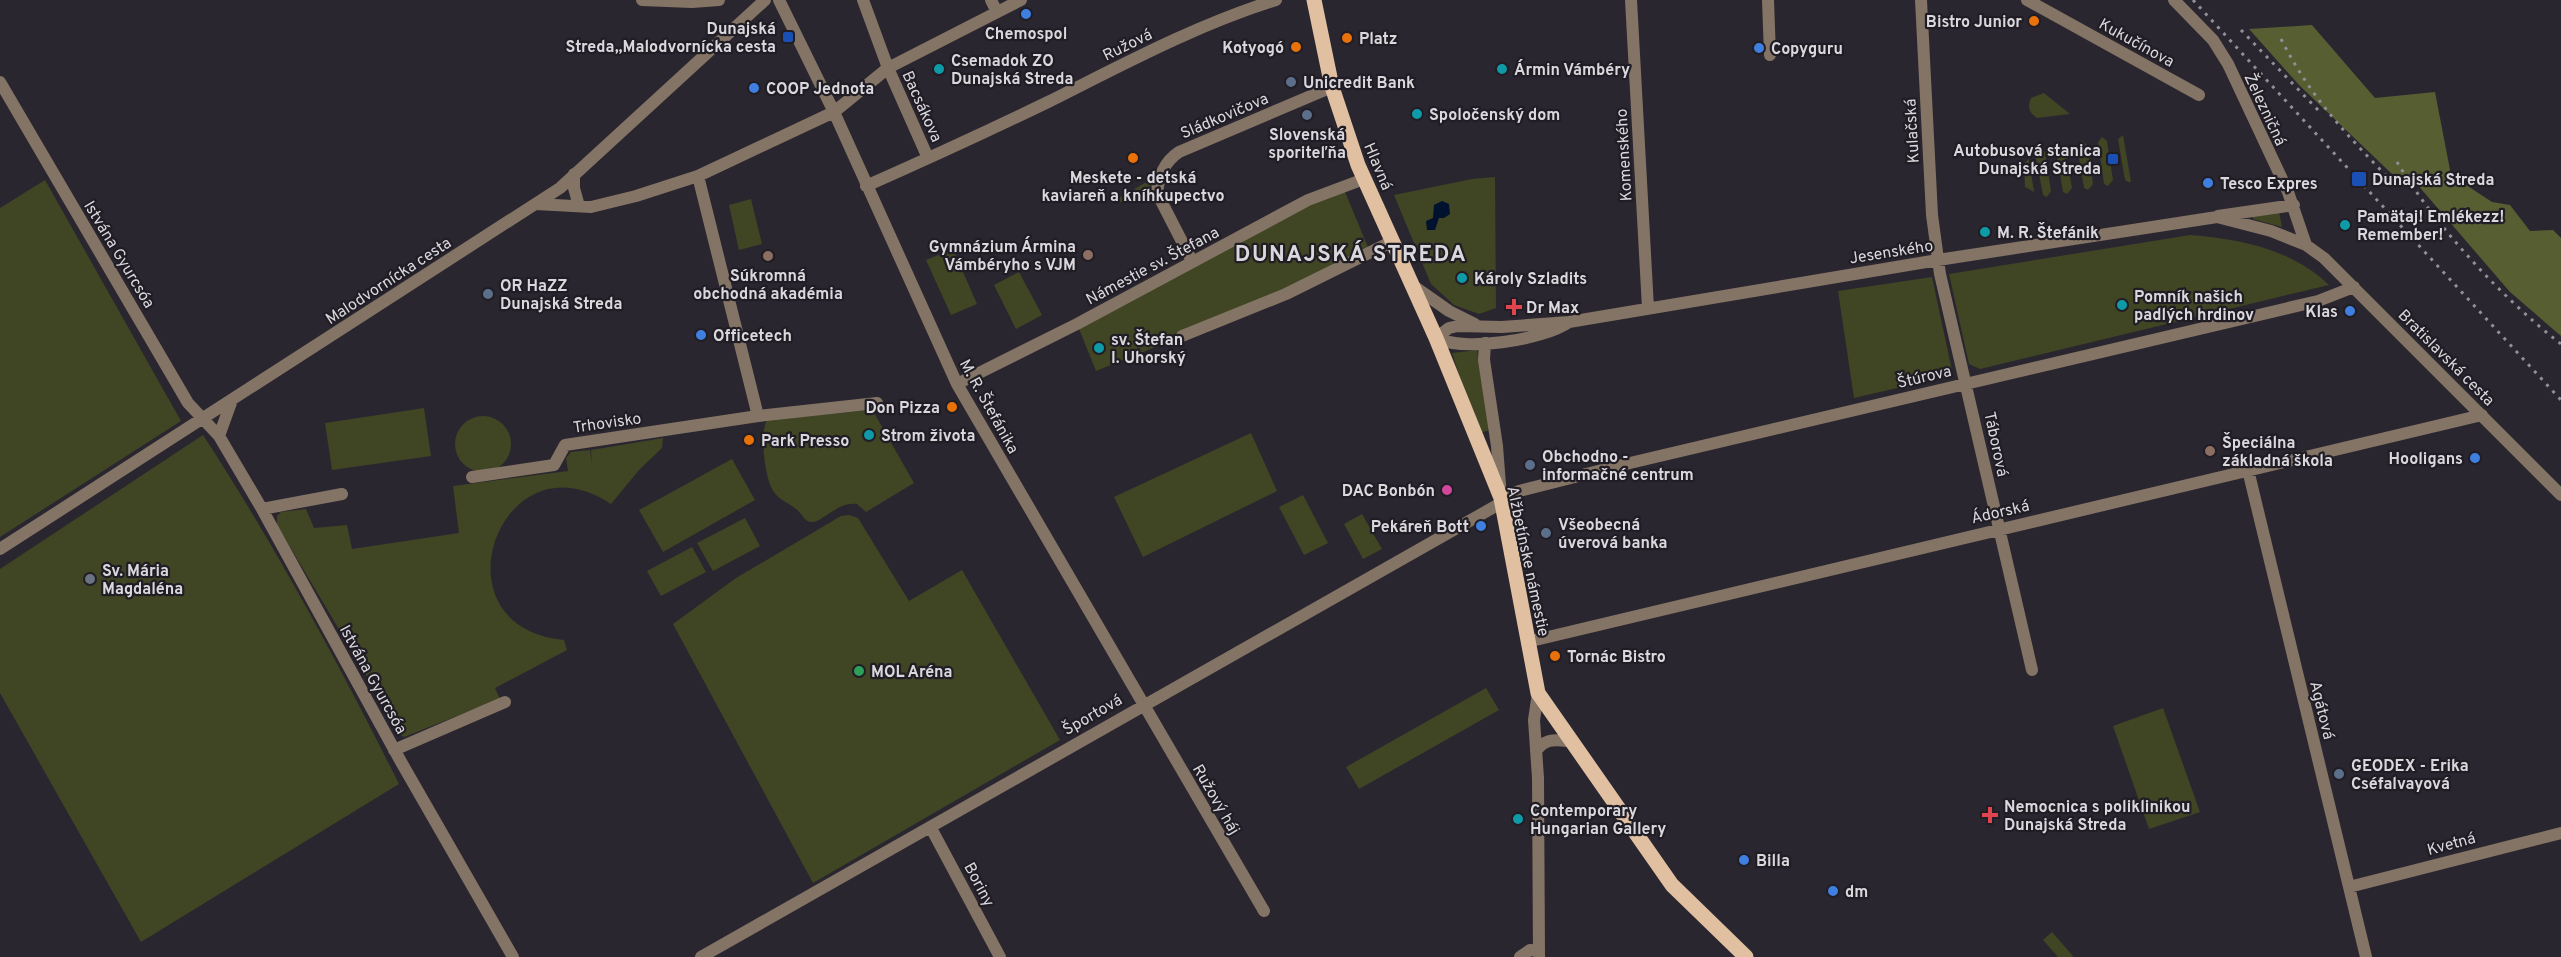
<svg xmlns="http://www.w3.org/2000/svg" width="2561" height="957" font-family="Overpass,sans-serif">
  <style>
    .green { fill: #404524 }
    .forest { fill: #575e32 }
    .water { fill: #001230 }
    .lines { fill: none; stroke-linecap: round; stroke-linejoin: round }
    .minor { stroke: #847465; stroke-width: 12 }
    .major { stroke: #e1c0a2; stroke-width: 15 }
    .rail { stroke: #928f96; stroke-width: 3; stroke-dasharray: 3 6; stroke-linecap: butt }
    .shop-dot { fill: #3f7fe0; stroke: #201d25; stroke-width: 2 }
    .food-dot { fill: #e8710a; stroke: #201d25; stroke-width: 2 }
    .transit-dot { fill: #1a4fb4; stroke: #201d25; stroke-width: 2 }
    .culture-dot { fill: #0f9aa8; stroke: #201d25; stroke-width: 2 }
    .service-dot { fill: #5c6f8a; stroke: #201d25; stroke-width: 2 }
    .education-dot { fill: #8d6e63; stroke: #201d25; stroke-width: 2 }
    .health-dot { fill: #e0444e; stroke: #201d25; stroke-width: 2 }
    .hotel-dot { fill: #d1479c; stroke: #201d25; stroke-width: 2 }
    .worship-dot { fill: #6b7280; stroke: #201d25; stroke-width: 2 }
    .leisure-dot { fill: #2e9e5b; stroke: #201d25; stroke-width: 2 }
    .labels { text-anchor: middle; stroke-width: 4.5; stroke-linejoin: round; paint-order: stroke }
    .poi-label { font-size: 16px; font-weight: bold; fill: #dad8dd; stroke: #201d25; text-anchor: start }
    .street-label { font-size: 16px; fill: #dad8dd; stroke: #201d25 }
    .district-label { font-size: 22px; font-weight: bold; letter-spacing: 1.5px; fill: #dad8dd; stroke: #201d25 }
  </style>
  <rect width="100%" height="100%" fill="#2a262f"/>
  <path class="green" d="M2044 93 2070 114 2037 118C2029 113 2027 107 2031 98Z
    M2123 135 2131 182H2128L2125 180 2118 139Z
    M2102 137 2107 141 2113 180 2108 186 2104 184 2098 142Z
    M2082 141 2087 145 2093 184 2088 190 2084 188 2077 146Z
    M2060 145 2065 148 2072 188 2067 194 2063 192 2056 149Z
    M2040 148 2045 152 2051 191 2047 197 2043 195 2035 153Z
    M2029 159 2034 192 2025 187 2024 163Z
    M1157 176 1156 198 1148 187 1119 203 1117 199Z
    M1495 177 1496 308 1479 314 1454 305 1431 284 1394 195 1472 179Z
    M45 180 181 421 0 537V208Z
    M1343 187 1370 252 1286 294 1096 371 1077 324Z
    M751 199 762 244 739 250 729 205Z
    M2279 211 2282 227 2253 219V216Z
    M2190 235C2240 239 2292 249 2329 285L1980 369 1969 364 1949 274Z
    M953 249 977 304 951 315 926 260Z
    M1019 272 1042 315 1016 329 994 285Z
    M1932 277 1953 375 1854 398 1838 291Z
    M1477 350 1491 430 1478 433 1452 353Z
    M424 408 431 456 332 470 325 423Z
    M862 411H873L914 483 866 512 857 504C837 501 822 524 810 522 804 521 801 512 796 509 789 503 779 500 774 492 765 481 759 432 767 420Z
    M455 444a28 28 0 1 1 56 0a28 28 0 1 1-56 0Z
    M1251 433 1277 491 1143 557 1114 497Z
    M203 435C275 545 340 666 399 784L141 942 0 693V569Z
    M663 438 662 448 639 470 611 504C501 430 429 627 564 640L567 650 495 688 500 699 404 737 395 732 375 690 277 525V516L281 512 306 509 314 528 347 525 352 549 459 533 453 486 568 471 566 458 571 452 590 450 592 464 591 450Z
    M732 459 755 500 663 552 639 510Z
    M1303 495 1328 543 1304 555 1279 507Z
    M1362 514 1382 549 1363 559 1344 524Z
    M849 515 858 518 909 601 962 570 1060 740 813 883 673 624 736 578 841 516Z
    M745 518 760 546 713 571 697 543Z
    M692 547 706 572 661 596 647 571Z
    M1486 688 1499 710 1359 789 1346 767Z
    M2163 708 2200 812 2149 829 2113 726Z
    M2052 932 2073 956 2072 957H2058L2043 940Z"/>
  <path class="forest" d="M2312 25 2375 98 2435 92 2451 175 2492 202 2510 205 2530 231 2553 230 2561 238V336L2510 292 2410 176 2393 175 2299 85 2249 29Z"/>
  <path class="water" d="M1442 201 1449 204 1450 214 1444 218H1439L1435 230H1427L1426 221 1433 218 1434 205Z"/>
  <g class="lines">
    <path class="minor" d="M642 0 692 2 719 0
      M779 0 834 112 957 384 1264 911
      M863 0 888 68 928 158
      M991 0 997 12
      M1631 0 1648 308
      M1768 0 1770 55
      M1921 0 1932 215 1940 274 2032 670
      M2027 0 2199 95
      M2174 0 2213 40 2228 64 2288 192 2306 245
      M0 82 188 403 219 436 262 509 400 760 513 957
      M574 174V188L579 206
      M698 176 758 416
      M866 186C927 159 988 131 1048 102 1122 65 1196 25 1276 0
      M536 204 591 207 636 196 698 176 834 112 888 68 1021 0
      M2218 216 2294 205
      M1192 261 1157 193C1159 176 1164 162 1179 152L1332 87
      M1412 285 1449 311 1475 324
      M1569 322C1543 340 1465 352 1436 338L1449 328 1458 326 1502 327 1569 322 1938 260 2217 217 2271 231 2306 245 2324 258 2561 495
      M1182 336 1286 294 1393 241
      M1485 343 1484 360 1497 446 1501 498 1519 491 1630 463 2318 301 2354 287
      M957 384 1077 324 1308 200 1364 179
      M219 436 232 400
      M2248 470 2366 957
      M472 477 554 465 565 445 758 416 877 403
      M262 509 342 494
      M0 549 560 188 765 0
      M1527 642 2482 415
      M1538 693 1534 720 1538 778 1539 957
      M394 750 505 702
      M1536 751C1546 738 1554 740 1569 741
      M931 828 1000 957
      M2349 887 2561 833
      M701 957 1501 503
      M1520 957 1530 950 1539 951"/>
    <path class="major" d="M1314 0 1332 87 1358 165 1436 338 1501 498 1538 693 1672 885 1746 957"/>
    <path class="rail" d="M2193 0 2561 400
      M2241 30 2318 110
      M2281 39C2312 100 2348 136 2395 185
      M2397 162C2436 227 2502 298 2561 344"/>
  </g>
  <g class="shop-dot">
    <circle cx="1026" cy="14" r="6"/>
    <circle cx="1759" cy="48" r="6"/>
    <circle cx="754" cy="88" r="6"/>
    <circle cx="2208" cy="183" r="6"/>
    <circle cx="2350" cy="311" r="6"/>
    <circle cx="701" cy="335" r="6"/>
    <circle cx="2475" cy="458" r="6"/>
    <circle cx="1481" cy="526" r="6"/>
    <circle cx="1744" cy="860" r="6"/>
    <circle cx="1833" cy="891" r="6"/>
  </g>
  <g class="food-dot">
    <circle cx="2034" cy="21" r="6"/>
    <circle cx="1347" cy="38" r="6"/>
    <circle cx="1296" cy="47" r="6"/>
    <circle cx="1133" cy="158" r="6"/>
    <circle cx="952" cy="407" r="6"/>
    <circle cx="749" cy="440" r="6"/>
    <circle cx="1555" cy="656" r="6"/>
  </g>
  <g class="transit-dot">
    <rect x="782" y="31" width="12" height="12" rx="3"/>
    <rect x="2107" y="153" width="12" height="12" rx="3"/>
    <rect x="2351" y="171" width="16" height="16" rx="3"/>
  </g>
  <g class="culture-dot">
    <circle cx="939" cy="69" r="6"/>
    <circle cx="1502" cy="69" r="6"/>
    <circle cx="1417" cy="114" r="6"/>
    <circle cx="2345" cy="225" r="6"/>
    <circle cx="1985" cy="232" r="6"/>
    <circle cx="1462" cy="278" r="6"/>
    <circle cx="2122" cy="305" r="6"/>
    <circle cx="1099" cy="348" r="6"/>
    <circle cx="869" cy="435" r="6"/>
    <circle cx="1518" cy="819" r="6"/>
  </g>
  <g class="service-dot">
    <circle cx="1291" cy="82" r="6"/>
    <circle cx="1307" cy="115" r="6"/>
    <circle cx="488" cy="294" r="6"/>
    <circle cx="1530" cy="465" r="6"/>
    <circle cx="1546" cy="533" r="6"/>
    <circle cx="2339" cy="774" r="6"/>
  </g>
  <g class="education-dot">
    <circle cx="1088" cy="255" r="6"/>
    <circle cx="768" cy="256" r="6"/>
    <circle cx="2210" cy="451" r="6"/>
  </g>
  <g class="health-dot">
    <path d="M1511 298h6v6h6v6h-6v6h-6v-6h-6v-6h6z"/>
    <path d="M1987 806h6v6h6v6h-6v6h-6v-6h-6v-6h6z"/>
  </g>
  <circle class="hotel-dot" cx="1447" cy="490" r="6"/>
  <circle class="worship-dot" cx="90" cy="579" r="6"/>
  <circle class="leisure-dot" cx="859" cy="671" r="6"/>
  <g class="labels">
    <g class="poi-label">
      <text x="2022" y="27" text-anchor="end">Bistro Junior</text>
      <text x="776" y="34" text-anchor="end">Dunajská<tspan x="776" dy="18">Streda,,Malodvornícka cesta</tspan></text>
      <text x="1026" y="39" text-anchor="middle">Chemospol</text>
      <text x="1359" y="44">Platz</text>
      <text x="1284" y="53" text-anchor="end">Kotyogó</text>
      <text x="1771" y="54">Copyguru</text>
      <text x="951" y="66">Csemadok ZO<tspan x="951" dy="18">Dunajská Streda</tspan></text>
      <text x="1514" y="75">Ármin Vámbéry</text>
      <text x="1303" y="88">Unicredit Bank</text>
      <text x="766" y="94">COOP Jednota</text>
      <text x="1429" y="120">Spoločenský dom</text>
      <text x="1307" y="140" text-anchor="middle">Slovenská<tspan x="1307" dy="18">sporiteľňa</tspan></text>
      <text x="2101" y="156" text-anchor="end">Autobusová stanica<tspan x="2101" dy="18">Dunajská Streda</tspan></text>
      <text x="1133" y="183" text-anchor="middle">Meskete - detská<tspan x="1133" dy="18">kaviareň a kníhkupectvo</tspan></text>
      <text x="2372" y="185">Dunajská Streda</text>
      <text x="2220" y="189">Tesco Expres</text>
      <text x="2357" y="222">Pamätaj! Emlékezz!<tspan x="2357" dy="18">Remember!</tspan></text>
      <text x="1997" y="238">M. R. Štefánik</text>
      <text x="1076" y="252" text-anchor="end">Gymnázium Ármina<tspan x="1076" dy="18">Vámbéryho s VJM</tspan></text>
      <text x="768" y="281" text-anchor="middle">Súkromná<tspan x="768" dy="18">obchodná akadémia</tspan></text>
      <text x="1474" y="284">Károly Szladits</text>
      <text x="500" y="291">OR HaZZ<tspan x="500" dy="18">Dunajská Streda</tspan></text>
      <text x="2134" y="302">Pomník našich<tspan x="2134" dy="18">padlých hrdinov</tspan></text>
      <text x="1526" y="313">Dr Max</text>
      <text x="2338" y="317" text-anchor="end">Klas</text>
      <text x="713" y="341">Officetech</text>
      <text x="1111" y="345">sv. Štefan<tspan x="1111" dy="18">I. Uhorský</tspan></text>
      <text x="940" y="413" text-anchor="end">Don Pizza</text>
      <text x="881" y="441">Strom života</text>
      <text x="761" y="446">Park Presso</text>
      <text x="2222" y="448">Špeciálna<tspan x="2222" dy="18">základná škola</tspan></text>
      <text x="1542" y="462">Obchodno -<tspan x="1542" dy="18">informačné centrum</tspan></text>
      <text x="2463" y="464" text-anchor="end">Hooligans</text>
      <text x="1435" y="496" text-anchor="end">DAC Bonbón</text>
      <text x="1558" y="530">Všeobecná<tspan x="1558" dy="18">úverová banka</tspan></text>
      <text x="1469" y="532" text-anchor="end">Pekáreň Bott</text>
      <text x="102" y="576">Sv. Mária<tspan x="102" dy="18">Magdaléna</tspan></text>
      <text x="1567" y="662">Tornác Bistro</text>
      <text x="871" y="677">MOL Aréna</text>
      <text x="2351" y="771">GEODEX - Erika<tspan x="2351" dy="18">Cséfalvayová</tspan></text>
      <text x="2004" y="812">Nemocnica s poliklinikou<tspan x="2004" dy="18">Dunajská Streda</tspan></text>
      <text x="1530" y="816">Contemporary<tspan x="1530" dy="18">Hungarian Gallery</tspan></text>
      <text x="1756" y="866">Billa</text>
      <text x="1845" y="897">dm</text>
    </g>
    <g class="street-label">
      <text transform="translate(2137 42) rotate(29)" y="6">Kukučínova</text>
      <text transform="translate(1127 44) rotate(-26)" y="6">Ružová</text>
      <text transform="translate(923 106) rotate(66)" y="6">Bacsákova</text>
      <text transform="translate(2266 109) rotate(65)" y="6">Železničná</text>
      <text transform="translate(1224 115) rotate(-23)" y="6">Sládkovičova</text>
      <text transform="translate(1911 131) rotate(-93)" y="6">Kulačská</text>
      <text transform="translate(1623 155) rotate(-93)" y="6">Komenského</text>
      <text transform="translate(1379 166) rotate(67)" y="6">Hlavná</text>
      <text transform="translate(1891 251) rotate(-9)" y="6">Jesenského</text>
      <text transform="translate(120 254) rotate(59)" y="6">Istvána Gyurcsóa</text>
      <text transform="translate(1152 265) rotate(-28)" y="6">Námestie sv. Štefana</text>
      <text transform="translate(388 280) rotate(-33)" y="6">Malodvornícka cesta</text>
      <text transform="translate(2447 357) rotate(45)" y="6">Bratislavská cesta</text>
      <text transform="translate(1924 376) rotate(-13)" y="6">Štúrova</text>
      <text transform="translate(990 406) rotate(61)" y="6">M. R. Štefánika</text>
      <text transform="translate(607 422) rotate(-8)" y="6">Trhovisko</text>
      <text transform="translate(1997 444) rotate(78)" y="6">Táborová</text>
      <text transform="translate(2000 511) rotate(-13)" y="6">Ádorská</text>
      <text transform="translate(1529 561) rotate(78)" y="6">Alžbetínske námestie</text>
      <text transform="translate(374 679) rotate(61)" y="6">Istvána Gyurcsóa</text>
      <text transform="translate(2323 710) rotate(76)" y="6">Agátová</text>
      <text transform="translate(1092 714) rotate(-30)" y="6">Športová</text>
      <text transform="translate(1217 799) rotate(60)" y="6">Ružový háj</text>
      <text transform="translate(2451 843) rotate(-15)" y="6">Kvetná</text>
      <text transform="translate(980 884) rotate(62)" y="6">Boriny</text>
    </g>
    <g class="district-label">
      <text x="1351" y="261">DUNAJSKÁ STREDA</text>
    </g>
  </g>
</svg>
